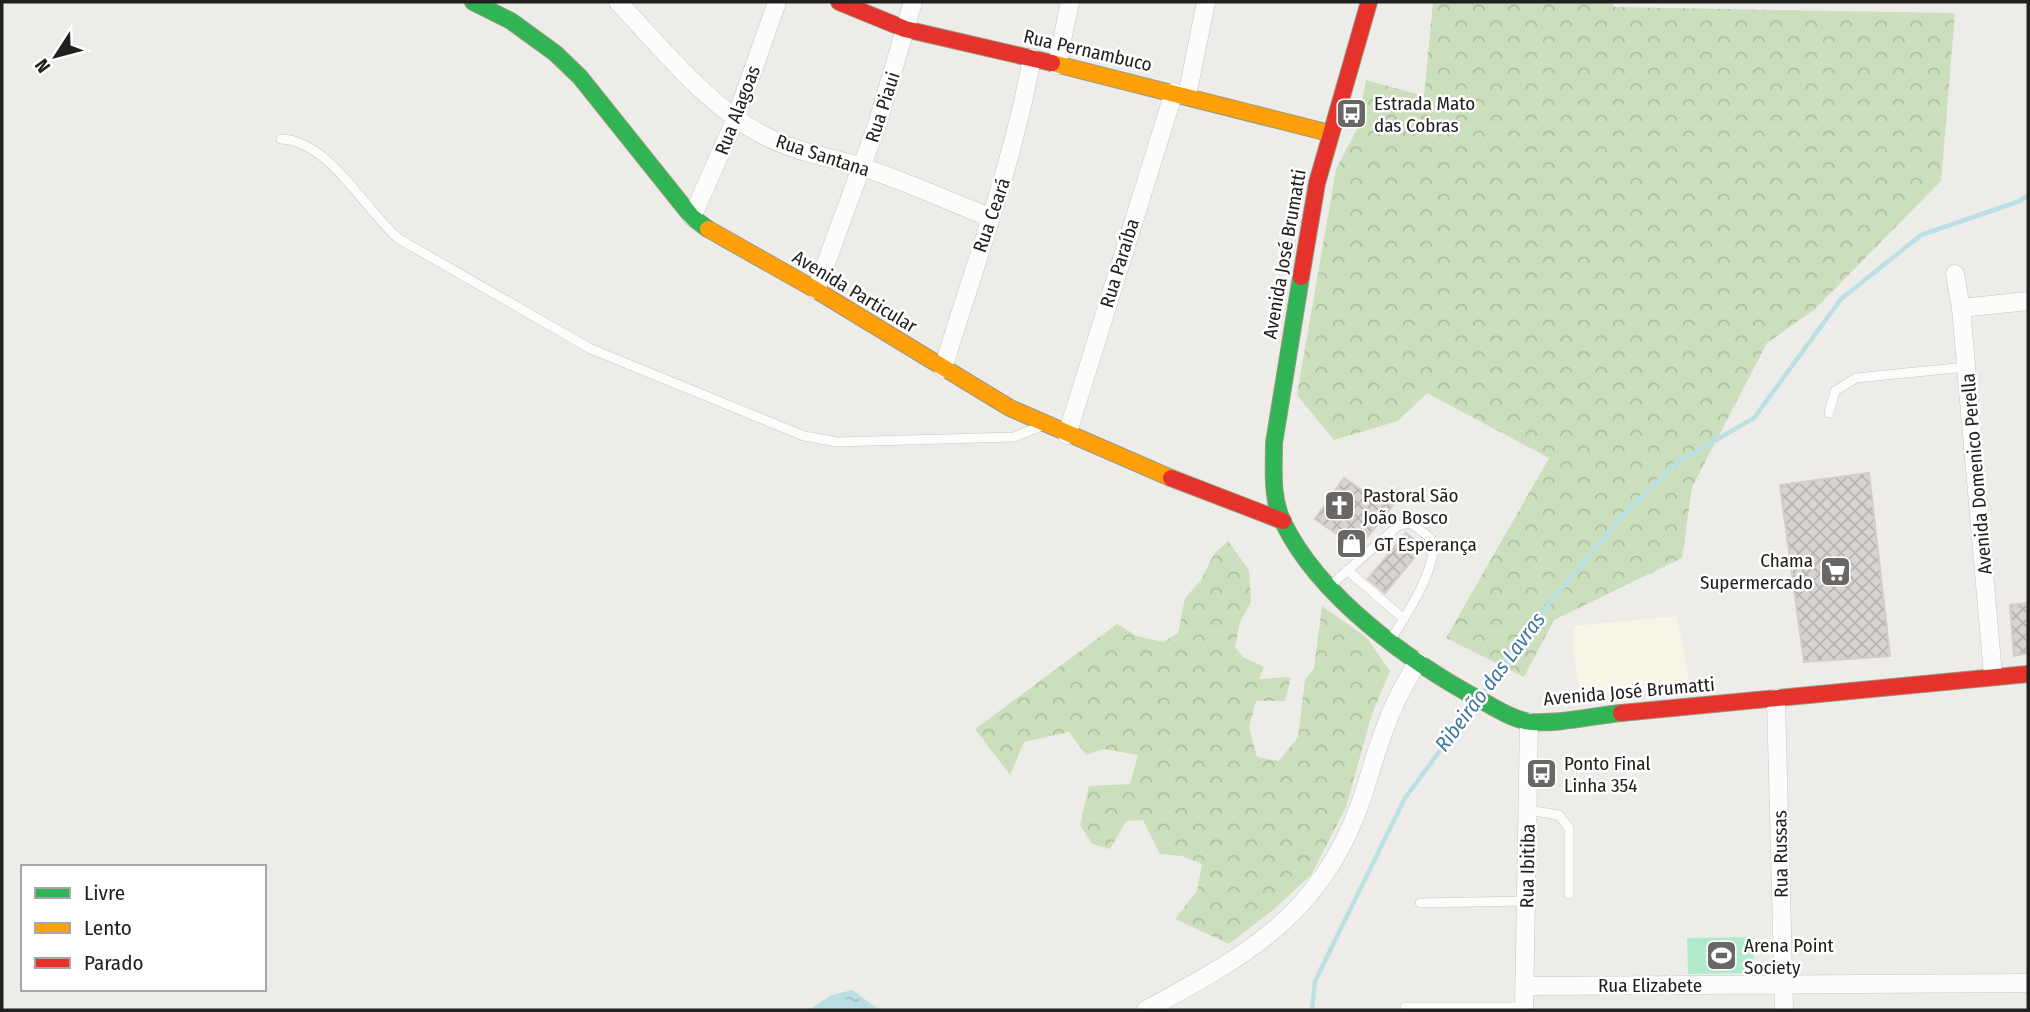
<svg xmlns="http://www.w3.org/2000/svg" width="2030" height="1012" font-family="'Fira Sans Condensed',sans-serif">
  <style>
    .education { fill: #f7f5e5 }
    .forest { fill: url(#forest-crowns) }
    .pitch { fill: #b0e9cb }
    .water { fill: url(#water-ripples) }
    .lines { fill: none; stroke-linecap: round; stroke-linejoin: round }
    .stream { stroke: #bae0e4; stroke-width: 4.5 }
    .building { fill: url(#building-cross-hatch); stroke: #d2cdca; stroke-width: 2 }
    .lane-casing { stroke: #c7c6c5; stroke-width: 10 }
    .street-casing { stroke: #c7c6c5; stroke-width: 19 }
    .fast-casing { stroke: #9a997f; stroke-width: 18 }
    .slow-casing { stroke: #9a997f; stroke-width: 18 }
    .jam-casing { stroke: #9a997f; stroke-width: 18 }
    .lane { stroke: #fcfcfc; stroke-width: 9 }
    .street { stroke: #fcfcfc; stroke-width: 18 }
    .fast { stroke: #30b455; stroke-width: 16 }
    .slow { stroke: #ff9f0a; stroke-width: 16 }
    .jam { stroke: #e5322d; stroke-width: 16 }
    .labels { text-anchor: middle; stroke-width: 5; stroke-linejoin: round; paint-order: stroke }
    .street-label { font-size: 19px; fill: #202020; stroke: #fff }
    .poi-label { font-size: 19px; fill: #202020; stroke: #fff; text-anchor: start }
    .water-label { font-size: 21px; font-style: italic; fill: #3c799f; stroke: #fff }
  </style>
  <defs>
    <pattern id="forest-crowns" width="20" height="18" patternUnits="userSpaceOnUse" patternTransform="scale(1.75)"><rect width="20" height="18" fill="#ccdfbc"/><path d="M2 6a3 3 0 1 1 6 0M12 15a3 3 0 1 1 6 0" fill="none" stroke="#afbfa1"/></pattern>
    <pattern id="water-ripples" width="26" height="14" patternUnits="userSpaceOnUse" patternTransform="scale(1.75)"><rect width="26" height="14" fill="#bae0e4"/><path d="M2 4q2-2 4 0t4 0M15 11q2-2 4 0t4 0" fill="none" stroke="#a0c0c3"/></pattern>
    <pattern id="building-cross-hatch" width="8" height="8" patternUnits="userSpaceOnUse" patternTransform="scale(1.75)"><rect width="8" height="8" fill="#d6d3d1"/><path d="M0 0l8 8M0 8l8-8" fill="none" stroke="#b7b5b3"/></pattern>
  </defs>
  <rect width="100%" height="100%" fill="#eeece9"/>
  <path class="education" d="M1677 616 1690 685 1581 696 1573 651 1574 626Z"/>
  <path class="forest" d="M1433 2H1612L1614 7 1955 13 1941 181 1815 309 1767 343 1692 487 1682 558 1554 620 1524 677 1446 638 1549 458 1427 393 1398 421 1334 440 1297 395 1336 169 1357 129 1366 80 1424 96Z
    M1228 541 1249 570 1251 602 1240 622 1235 647 1243 657 1264 667 1259 679 1291 677 1285 701H1256L1249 727 1257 757 1279 761 1298 737 1305 680 1314 668 1322 606 1366 637 1390 671 1372 714 1346 807 1311 875 1273 910 1229 944 1175 919 1197 891 1202 864 1182 856 1160 854 1143 820 1126 821 1110 849 1092 844 1080 825 1089 786 1130 784 1138 755 1104 749 1086 755 1069 732 1024 742 1010 775 975 729 1117 624 1137 636 1163 642 1178 633 1185 598 1201 580 1214 554Z"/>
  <path class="pitch" d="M1753 937 1754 973 1688 974 1687 938Z"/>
  <path class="water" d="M852 990 880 1010H808L832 995Z"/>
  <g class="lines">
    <path class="stream" d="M1483 693 1519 640 1623 515 1678 462 1754 418 1841 299 1921 235 2020 201 2028 195
      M1312 1010 1315 981 1405 798 1474 705"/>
  </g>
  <path class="building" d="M1869 473 1890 656 1804 662 1780 485Z
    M1344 478 1375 499 1381 492 1395 503 1352 556 1339 545 1344 539 1315 519Z
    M1406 533 1423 547 1385 593 1368 579Z
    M2027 603 2028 653 2014 656 2010 605Z"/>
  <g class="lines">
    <defs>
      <path id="lane" d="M281 139C329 140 366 212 399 239L591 349 804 436 837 442 1014 437 1039 427
        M1829 413 1835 391 1856 378 1966 367
        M1347 570 1404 619
        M1331 585 1399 525 1411 523 1434 541C1434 574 1408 612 1391 639
        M1528 810 1559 815 1569 828V894
        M1420 903 1526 901
        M1405 1007H1524"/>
      <path id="street" d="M618 2C662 48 706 105 763 135 793 151 827 157 859 166 903 180 946 200 989 217
        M1057 65 1070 2
        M1187 96 1206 2
        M692 217 736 118 777 2
        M1955 274 1961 308 1993 675
        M816 290 877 125 913 2
        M1961 308 2028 301
        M943 369C974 266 1013 164 1032 58
        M1067 435 1174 92
        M1776 698 1784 1010
        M1524 986 2028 983
        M1146 1010C1245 956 1319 917 1360 804 1369 779 1375 753 1385 728 1393 704 1406 682 1418 661
        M1524 1010 1529 722"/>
      <path id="fast" d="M473 2 511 21 555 53 580 77 692 217 708 229
        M1301 277 1274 443C1274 469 1271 498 1283 522 1319 597 1411 663 1482 701 1496 708 1515 721 1531 722 1560 724 1592 716 1621 713"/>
      <path id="slow" d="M1052 63 1329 133
        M708 229 816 290 1010 408 1171 478"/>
      <path id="jam" d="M839 2 905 29 1052 63
        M1301 277 1317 183 1369 2
        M1171 478 1283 521
        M1621 713 2028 674"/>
    </defs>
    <use href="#lane" class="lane-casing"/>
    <use href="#street" class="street-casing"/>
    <use href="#fast" class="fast-casing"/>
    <use href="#slow" class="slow-casing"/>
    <use href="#jam" class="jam-casing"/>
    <use href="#lane" class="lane"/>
    <use href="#street" class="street"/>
    <use href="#fast" class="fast"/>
    <use href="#slow" class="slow"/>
    <use href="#jam" class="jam"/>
  </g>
  <defs>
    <symbol id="bus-square" viewBox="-11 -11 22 22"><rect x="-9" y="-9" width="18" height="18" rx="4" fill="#686766" stroke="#fff"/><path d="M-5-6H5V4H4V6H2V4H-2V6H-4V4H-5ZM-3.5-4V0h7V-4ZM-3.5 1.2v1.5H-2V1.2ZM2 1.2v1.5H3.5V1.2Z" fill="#fff"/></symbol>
    <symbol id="church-square" viewBox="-11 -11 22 22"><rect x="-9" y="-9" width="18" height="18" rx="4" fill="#686766" stroke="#fff"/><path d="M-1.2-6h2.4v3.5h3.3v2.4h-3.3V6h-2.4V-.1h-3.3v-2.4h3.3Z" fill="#fff"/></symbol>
    <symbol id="shop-square" viewBox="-11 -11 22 22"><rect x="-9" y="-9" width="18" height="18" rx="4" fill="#686766" stroke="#fff"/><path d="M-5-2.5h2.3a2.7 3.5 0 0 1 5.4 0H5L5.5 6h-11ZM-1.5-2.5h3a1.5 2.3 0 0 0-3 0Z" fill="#fff"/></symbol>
    <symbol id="supermarket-square" viewBox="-11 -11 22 22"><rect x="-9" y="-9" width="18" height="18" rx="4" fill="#686766" stroke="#fff"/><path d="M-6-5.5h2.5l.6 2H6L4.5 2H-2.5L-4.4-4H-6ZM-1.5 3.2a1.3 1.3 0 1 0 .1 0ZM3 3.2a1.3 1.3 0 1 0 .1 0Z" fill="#fff"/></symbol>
    <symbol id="stadium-square" viewBox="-11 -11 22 22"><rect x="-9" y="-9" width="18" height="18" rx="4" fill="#686766" stroke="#fff"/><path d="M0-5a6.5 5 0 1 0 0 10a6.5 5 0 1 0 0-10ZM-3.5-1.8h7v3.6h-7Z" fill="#fff"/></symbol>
  </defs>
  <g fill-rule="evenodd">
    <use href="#bus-square" x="1334" y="96" width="35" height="35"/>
    <use href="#church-square" x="1322" y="488" width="35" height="35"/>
    <use href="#shop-square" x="1334" y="526" width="35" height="35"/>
    <use href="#supermarket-square" x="1818" y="554" width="35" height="35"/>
    <use href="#bus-square" x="1524" y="756" width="35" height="35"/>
    <use href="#stadium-square" x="1704" y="938" width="35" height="35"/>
  </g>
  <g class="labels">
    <g class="street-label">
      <text transform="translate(1088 50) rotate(13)" y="7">Rua Pernambuco</text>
      <text transform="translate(882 107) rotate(-72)" y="7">Rua Piaui</text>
      <text transform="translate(737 110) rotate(-69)" y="7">Rua Alagoas</text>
      <text transform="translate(823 155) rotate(18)" y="7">Rua Santana</text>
      <text transform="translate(991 215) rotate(-71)" y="7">Rua Ceará</text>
      <text transform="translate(1284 254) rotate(-80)" y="7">Avenida José Brumatti</text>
      <text transform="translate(1119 263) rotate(-73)" y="7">Rua Paraíba</text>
      <text transform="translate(855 291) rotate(31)" y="7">Avenida Particular</text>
      <text transform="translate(1976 474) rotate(-95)" y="7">Avenida Domenico Perella</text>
      <text transform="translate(1629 691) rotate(-5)" y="7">Avenida José Brumatti</text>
      <text transform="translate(1780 854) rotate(-91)" y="7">Rua Russas</text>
      <text transform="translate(1527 866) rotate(-89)" y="7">Rua Ibitiba</text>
      <text x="1650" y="992">Rua Elizabete</text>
    </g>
    <g class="poi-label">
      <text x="1374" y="110">Estrada Mato<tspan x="1374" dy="22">das Cobras</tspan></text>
      <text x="1363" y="502">Pastoral São<tspan x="1363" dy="22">João Bosco</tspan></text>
      <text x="1374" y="551">GT Esperança</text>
      <text x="1813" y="567" text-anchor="end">Chama<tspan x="1813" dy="22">Supermercado</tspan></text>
      <text x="1564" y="770">Ponto Final<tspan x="1564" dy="22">Linha 354</tspan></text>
      <text x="1744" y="952">Arena Point<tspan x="1744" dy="22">Society</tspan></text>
    </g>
    <g class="water-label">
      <text transform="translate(1490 682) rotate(-53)" y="7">Ribeirão das Lavras</text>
    </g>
  </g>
  <rect width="2030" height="1012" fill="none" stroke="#202020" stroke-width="7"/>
  <rect x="21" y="865" width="245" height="126" fill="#ffffff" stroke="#a6a6a6" stroke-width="2"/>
  <rect x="35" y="888" width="35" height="10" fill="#30b455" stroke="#a6a6a6" stroke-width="2"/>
  <text x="84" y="900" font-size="21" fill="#202020">Livre</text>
  <rect x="35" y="923" width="35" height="10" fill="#ff9f0a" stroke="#a6a6a6" stroke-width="2"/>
  <text x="84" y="935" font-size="21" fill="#202020">Lento</text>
  <rect x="35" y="958" width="35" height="10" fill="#e5322d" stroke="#a6a6a6" stroke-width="2"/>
  <text x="84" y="970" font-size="21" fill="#202020">Parado</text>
  <g transform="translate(56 56) rotate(234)" stroke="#ffffff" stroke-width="5" paint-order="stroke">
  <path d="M0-5L12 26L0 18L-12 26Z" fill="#202020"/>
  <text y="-10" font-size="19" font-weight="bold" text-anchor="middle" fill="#202020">N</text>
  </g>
</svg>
